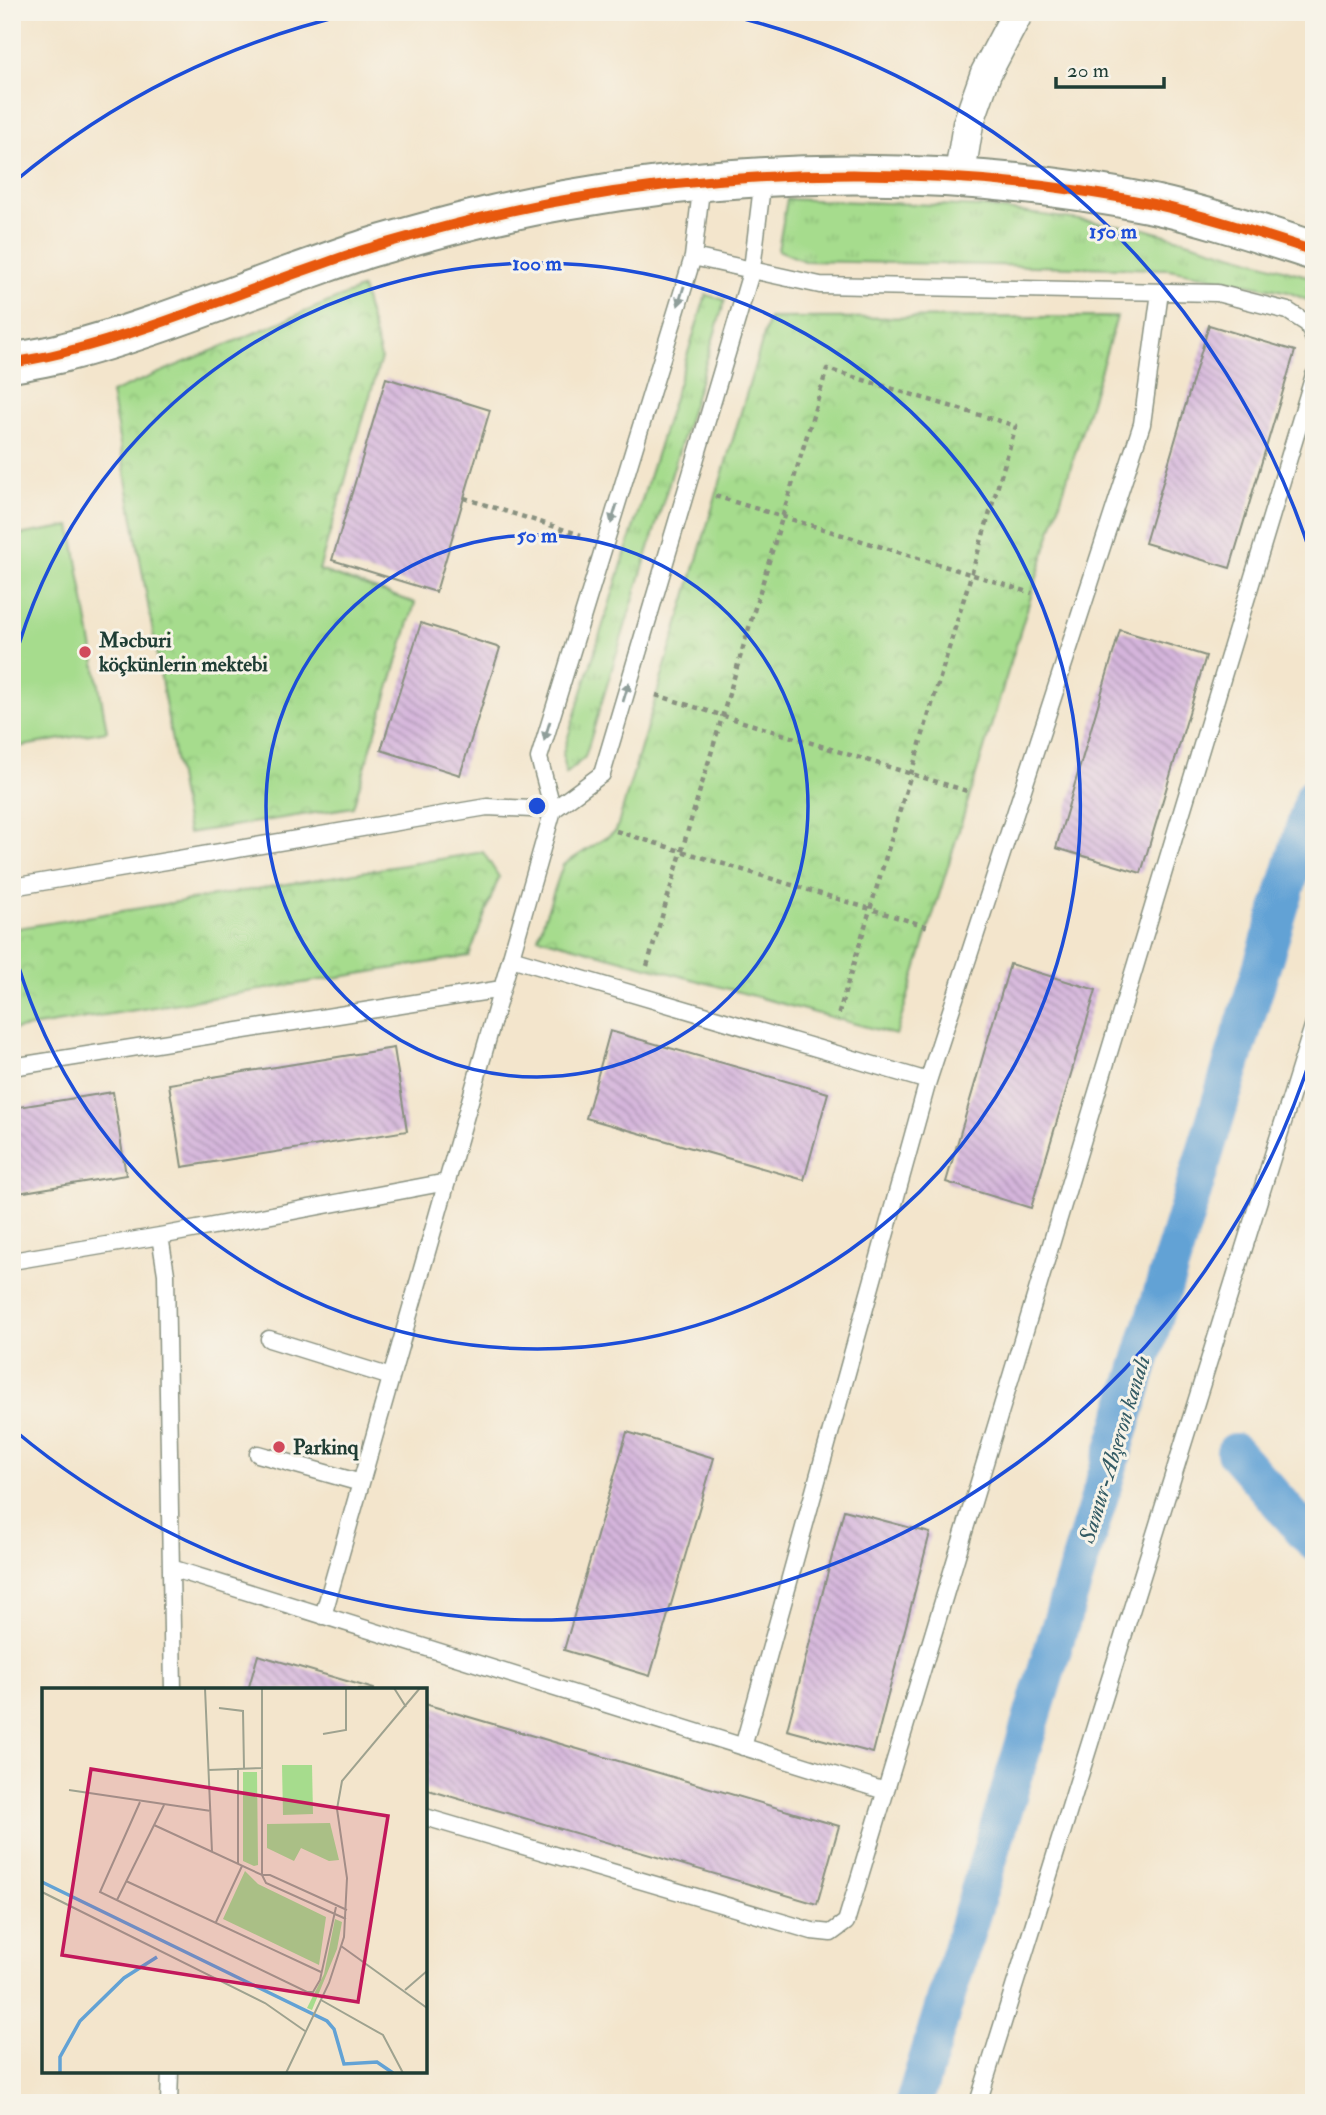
<svg xmlns="http://www.w3.org/2000/svg" width="1326" height="2115" font-family="'IM FELL Double Pica',serif">
  <style>
    .grass { fill: url(#grass-tufts); stroke: #628c60; stroke-width: 2 }
    .park { fill: url(#park-crowns); stroke: #628c60; stroke-width: 2 }
    .pitch { fill: #a6dc8d; stroke: #628c60; stroke-width: 2 }
    .lines { fill: none; stroke-linecap: round; stroke-linejoin: round }
    .canal { stroke: #62a2d5; stroke-width: 38 }
    .building { fill: url(#building-back-hatch) }
    .lane-casing { stroke: #899180; stroke-width: 19 }
    .street-casing { stroke: #899180; stroke-width: 33 }
    .secondary-casing { stroke: #899180; stroke-width: 42 }
    .path { stroke: #899180; stroke-width: 4.5; stroke-dasharray: 5 5; stroke-linecap: butt }
    .lane { stroke: #fff; stroke-width: 16 }
    .street { stroke: #fff; stroke-width: 30 }
    .secondary { stroke: #fff; stroke-width: 38 }
    .cycleway-casing { stroke: #f7f3e8; stroke-width: 15 }
    .cycleway { stroke: #e8590c; stroke-width: 10 }
    .oneway { fill: #8f9e9a }
    .ring { fill: none; stroke: #1d4ed8; stroke-width: 3.5 }
    .poi-dot { fill: #d1495b; stroke: #f7f3e8; stroke-width: 2.5 }
    .labels { text-anchor: middle; stroke-width: 6; stroke-linejoin: round; paint-order: stroke }
    .poi-label { font-size: 21px; font-weight: bold; fill: #1f3d34; stroke: #f7f3e8; text-anchor: start }
    .water-label { font-size: 23px; font-style: italic; fill: #335b64; stroke: #f7f3e8 }
    .inset-river { fill: none; stroke: #62a2d5; stroke-width: 3.5 }
    .inset-road { fill: none; stroke: #9ea28f; stroke-width: 2 }
    .view { fill: #c2185b; fill-opacity: 0.15; stroke: #c2185b; stroke-width: 3.5 }
    .inset-edge { fill: none; stroke: #1f3d34; stroke-width: 3.5 }
    .centre { fill: #1d4ed8; stroke: #f7f3e8; stroke-width: 3.5 }
    .ring-label { font-size: 21px; text-anchor: middle; font-weight: bold; fill: #1d4ed8; stroke: #f7f3e8; stroke-width: 6; stroke-linejoin: round; paint-order: stroke }
  </style>
  <defs>
    <pattern id="grass-tufts" width="24" height="20" patternUnits="userSpaceOnUse" patternTransform="scale(1.75)"><rect width="24" height="20" fill="#a6dc8d"/><path d="M3 7l-1-3M5 7V3M7 7l1-3M15 17l-1-3M17 17v-4M19 17l1-3" fill="none" stroke="#8ebe7a"/></pattern>
    <pattern id="park-crowns" width="20" height="18" patternUnits="userSpaceOnUse" patternTransform="scale(1.75)"><rect width="20" height="18" fill="#a6dc8d"/><path d="M2 6a3 3 0 1 1 6 0M12 15a3 3 0 1 1 6 0" fill="none" stroke="#8ebe7a"/></pattern>
    <pattern id="building-back-hatch" width="6" height="6" patternUnits="userSpaceOnUse" patternTransform="scale(1.75)"><rect width="6" height="6" fill="#d5b5dc"/><path d="M-1 5l2 2M0 0l6 6M5-1l2 2" fill="none" stroke="#ac94b3"/></pattern>
  </defs>
  <rect width="100%" height="100%" fill="#f7f3e8"/>
  <filter id="ink" filterUnits="userSpaceOnUse"><feTurbulence type="fractalNoise" baseFrequency=".0143" numOctaves="2"/><feDisplacementMap in="SourceGraphic" scale="14" xChannelSelector="R" yChannelSelector="G"/><feConvolveMatrix kernelMatrix="1 2 1 2 8 2 1 2 1" color-interpolation-filters="sRGB"/></filter>
  <filter id="wash" filterUnits="userSpaceOnUse"><feTurbulence type="fractalNoise" baseFrequency=".00686" numOctaves="4" result="noise"/><feDisplacementMap in="SourceGraphic" scale="28" xChannelSelector="R" yChannelSelector="G"/><feGaussianBlur stdDeviation="1.57" result="paint"/><feColorMatrix in="noise" values="0 0 0 0 0 0 0 0 0 0 0 0 0 0 0 0 0 1.4 0 .05"/><feComposite in="paint" operator="in"/></filter>
  <g filter="url(#wash)">
    <rect width="100%" height="100%" fill="#f3e5cc"/>
    <path class="grass" d="M787 199 985 207 1145 229 1314 278V303L1288 292 1169 269 804 261 778 250Z
      M706 295 725 300 585 757 566 774 563 753Z"/>
    <path class="park" d="M362 288 381 358 319 570 415 603 353 807 188 833 111 393Z
      M1117 317 896 1035 538 937 563 865 616 831 769 318Z
      M483 852 499 877 469 956 12 1030V929Z"/>
    <path class="pitch" d="M71 526 107 731 12 748V536Z"/>
    <g class="lines">
      <path class="canal" d="M1235 1452 1314 1542
        M914 2103 1314 796"/>
    </g>
    <g id="blocks">
      <path class="building" d="M1209 325 1295 351 1230 568 1145 543Z
        M386 378 490 410 436 592 332 560Z
        M421 623 500 648 460 775 381 750Z
        M1120 630 1206 656 1141 873 1056 848Z
        M1010 964 1096 990 1031 1208 946 1182Z
        M610 1031 828 1093 804 1180 586 1118Z
        M394 1048 407 1131 182 1167 169 1084Z
        M113 1092 126 1175 12 1194V1108Z
        M627 1432 714 1458 650 1676 564 1650Z
        M844 1510 930 1533 873 1753 787 1730Z
        M258 1655 374 1689V1690H248Z
        M425 1704 839 1826 817 1904 425 1789Z"/>
    </g>
  </g>
  <g filter="url(#ink)">
    <use href="#blocks" fill-opacity="0" stroke="#899180" stroke-width="2"/>
    <g class="lines">
      <defs>
        <path id="lane" d="M702 182 693 257 539 758 553 810 602 774 752 269 763 178
          M693 257 820 285 1217 293 1288 311 1308 324 1314 340
          M12 887 487 807 553 810 323 1616
          M511 958 928 1081
          M12 1067 502 989
          M160 1236 166 1274 173 1690
          M12 1261 160 1236 447 1182
          M269 1339 391 1377
          M258 1454 361 1483
          M171 1568 885 1791
          M743 1747 928 1081 1142 424 1160 292
          M425 1817 812 1931 831 1933 846 1922 1314 375
          M169 2103 170 2071
          M978 2103 1314 1023"/>
        <path id="street" d="M959 180 968 124 986 73 1018 12"/>
        <path id="secondary" d="M12 363C30 359 48 357 65 352 141 333 219 301 294 274 321 265 348 254 376 246 439 228 501 211 565 200 753 166 965 165 1153 204 1208 216 1261 234 1314 251"/>
      </defs>
      <use href="#lane" class="lane-casing"/>
      <use href="#street" class="street-casing"/>
      <use href="#secondary" class="secondary-casing"/>
      <path class="path" d="M715 496 1032 593
        M464 498 581 535
        M656 695 970 792
        M616 831 929 927
        M647 966 827 369 1016 426 837 1019"/>
      <use href="#lane" class="lane"/>
      <use href="#street" class="street"/>
      <use href="#secondary" class="secondary"/>
      <defs>
        <path id="cycleway" d="M12 363C30 359 48 357 65 352 141 333 219 301 294 274 321 265 348 254 376 246 439 228 501 211 565 200 753 166 965 165 1153 204 1208 216 1261 234 1314 251"/>
      </defs>
      <use href="#cycleway" class="cycleway-casing"/>
      <use href="#cycleway" class="cycleway"/>
    </g>
    <defs><path id="oneway-solid" d="M-6-.8H1V-3.2L6.5 0L1 3.2V.8H-6Z" transform="scale(1.75)"/></defs>
    <g class="oneway">
      <use href="#oneway-solid" transform="translate(681 296) rotate(107)"/>
      <use href="#oneway-solid" transform="translate(614 514) rotate(107)"/>
      <use href="#oneway-solid" transform="translate(626 692) rotate(-73)"/>
      <use href="#oneway-solid" transform="translate(547 731) rotate(107)"/>
    </g>
  </g>
  <g class="ring">
    <circle cx="537" cy="806" r="271"/>
    <path d="M13 665A543 543 0 1 1 13 947"/>
    <path d="M1313 1051A814 814 0 0 1 14 1430M14 182A814 814 0 0 1 354 13M720 13A814 814 0 0 1 1313 561"/>
  </g>
  <g class="poi-dot">
    <circle cx="85" cy="652" r="7"/>
    <circle cx="279" cy="1447" r="7"/>
  </g>
  <g class="labels">
    <g class="poi-label">
      <text x="99" y="647">Məcburi<tspan x="99" dy="24">köçkünlerin mektebi</tspan></text>
      <text x="293" y="1454">Parkinq</text>
    </g>
    <g class="water-label">
      <text transform="translate(1114 1449) rotate(-73)" y="8">Samur-Abşeron kanalı</text>
    </g>
  </g>
  <g transform="translate(42 1688)">
    <rect width="385" height="385" fill="#f3e5cc"/>
    <path d="M293 231 300 234 295 261 270 322 265 320 282 286Z" fill="#a6dc8d"/>
    <path d="M201 84H215L216 177 212 178 201 173ZM288 135 297 172 287 173 259 160 252 173 225 160V136ZM203 183 216 196 284 229 277 277 181 231Z" fill="#a6dc8d"/>
    <path d="M240 77H270L271 126 241 127Z" fill="#a6dc8d"/>
    <path class="inset-river" d="M0 194 285 333 292 341 302 376 335 374 351 385M18 385V369L38 333 82 290 115 269"/>
    <path class="inset-road" d="M163 0 170 164M352 0 364 19M177 20 201 23 202 80M281 46 304 42V0M196 80V176M166 82 221 80M27 102 169 123M98 114 58 204 265 304H271L278 292 294 219M112 137 220 187V0M84 193 279 284M0 204 223 315 263 343M75 212 122 117M304 231 224 195 220 187H228L305 222M174 234 200 178M299 258 385 320M363 302 385 283M279 312 341 347 361 385M244 385 287 295 302 249 305 190 295 121 300 93 378 0"/>
    <path class="view" d="M49 81 346 128 316 314 20 267Z"/>
    <rect width="385" height="385" class="inset-edge"/>
  </g>
  <circle cx="537" cy="806" r="10" class="centre"/>
  <g class="ring-label">
    <text x="1113" y="238">150 m</text>
    <text x="537" y="270">100 m</text>
    <text x="537" y="542">50 m</text>
  </g>
  <rect width="1326" height="2115" fill="none" stroke="#f7f3e8" stroke-width="42"/>
  <path d="M1056 77v10h108v-10" fill="none" stroke="#1f3d34" stroke-width="3.5"/>
  <text x="1067" y="77" font-size="21" fill="#1f3d34" stroke="#f7f3e8" stroke-width="5" paint-order="stroke">20 m</text>
</svg>
